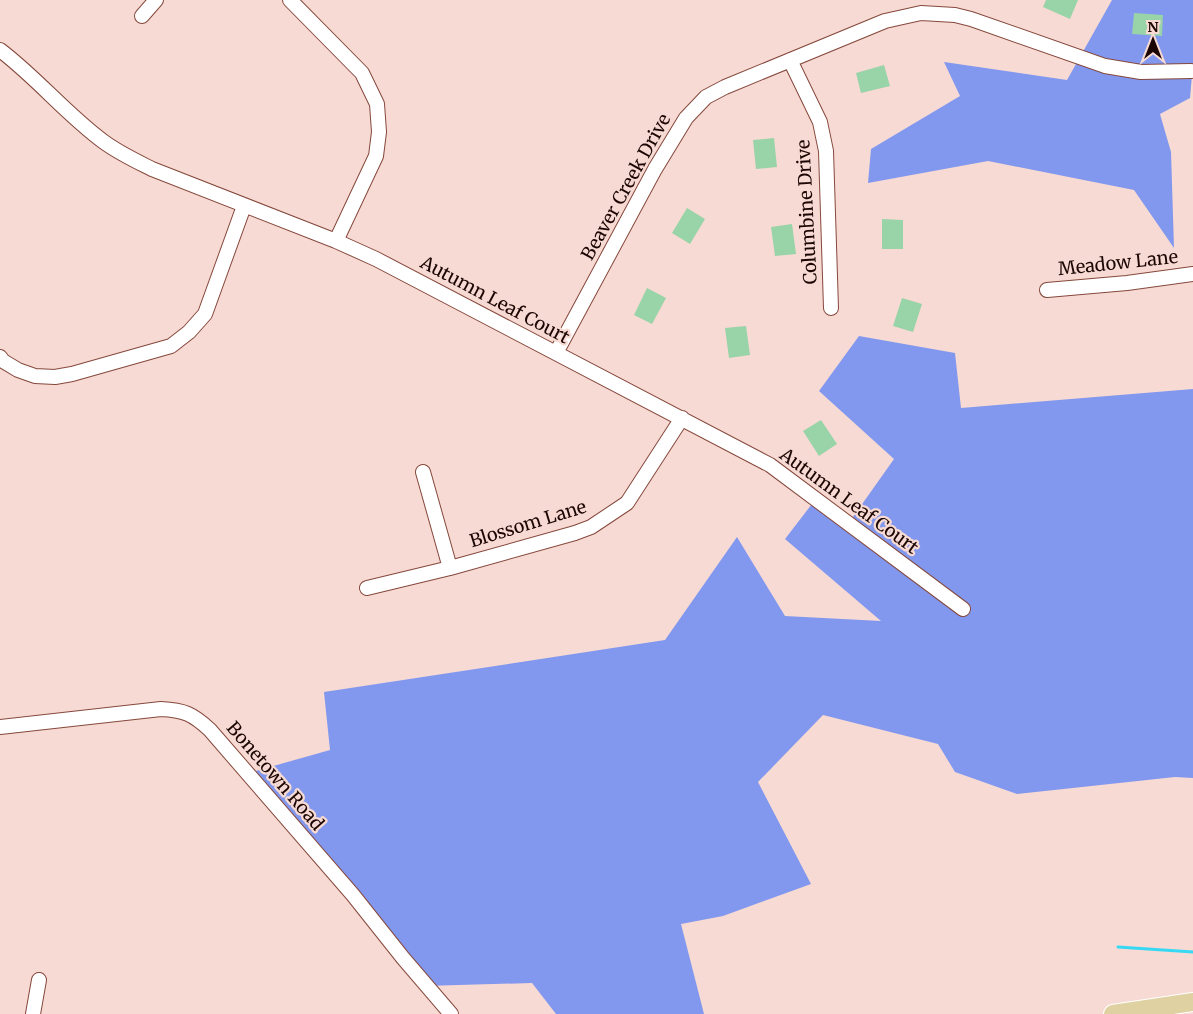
<svg xmlns="http://www.w3.org/2000/svg" width="1193" height="1014" font-family="Merriweather,serif">
  <style>
    .forest { fill: #8298ef }
    .lines { fill: none; stroke-linecap: round; stroke-linejoin: round }
    .stream { stroke: #37d8f3; stroke-width: 3 }
    .building { fill: #99d3a8 }
    .minor-casing { stroke: #85483c; stroke-width: 16 }
    .major-casing { stroke: #fff; stroke-width: 20 }
    .minor { stroke: #fff; stroke-width: 14 }
    .major { stroke: #e0d1a2; stroke-width: 18 }
    .labels { text-anchor: middle; stroke-width: 4.5; stroke-linejoin: round; paint-order: stroke }
    .street-label { font-size: 18px; fill: #1c0603; stroke: #f7dad3 }
  </style>
  <rect width="100%" height="100%" fill="#f7dad3"/>
  <path class="forest" d="M1112 0H1193V64L1190 98 1160 114 1171 152 1174 248 1134 190 988 161 868 183 871 149 960 96 944 62 1067 80Z
    M859 336 955 353 961 408 1193 389V778L1175 777 1017 794 955 772 938 744 823 715 758 782 811 884 723 916 681 924 704 1014H556L532 983 424 986 245 774 330 750 324 692 665 640 737 537 785 616 881 621 785 539 815 500 848 524 894 459 819 391Z"/>
  <g class="lines">
    <path class="stream" d="M1118 947 1193 952"/>
  </g>
  <path class="building" d="M1046 0H1078L1070 19 1043 7Z
    M1134 13 1163 15 1162 36 1132 34Z
    M884 65 890 86 861 93 856 73Z
    M774 138 777 167 756 169 753 140Z
    M687 208 705 219 690 244 672 233Z
    M882 219 903 220V249H882Z
    M792 224 796 254 775 256 771 227Z
    M647 288 666 298 652 324 634 315Z
    M902 298 922 304 913 332 893 326Z
    M746 326 750 355 729 358 725 328Z
    M821 420 837 444 819 456 803 431Z"/>
  <g class="lines">
    <defs>
      <path id="minor" d="M290 0 362 73 377 104 379 132 376 156 336 241
        M142 16 156 0
        M0 50C37 78 67 115 104 142 119 153 136 161 152 169L336 241 376 259 770 465 963 609
        M790 60 820 122 826 151 831 308
        M1047 290 1127 283 1193 274
        M556 353 655 169 686 118 706 97 725 87 885 21 921 13 955 15 971 19 1105 66 1141 72 1191 71
        M0 357 3 361 18 370 35 376 55 377 72 374 171 346 189 332 205 314 244 206
        M423 472 450 568
        M367 588 450 568 575 533 591 527 627 503 682 418
        M0 727 161 709C184 710 193 714 210 730L353 895 403 958 451 1014
        M33 1014 39 980"/>
      <path id="major" d="M1113 1014 1193 1002"/>
    </defs>
    <use href="#minor" class="minor-casing"/>
    <use href="#major" class="major-casing"/>
    <use href="#minor" class="minor"/>
    <use href="#major" class="major"/>
  </g>
  <g class="labels">
    <g class="street-label">
      <text transform="translate(626 187) rotate(-61)" y="6">Beaver Creek Drive</text>
      <text transform="translate(807 212) rotate(-93)" y="6">Columbine Drive</text>
      <text transform="translate(1118 263) rotate(-6)" y="6">Meadow Lane</text>
      <text transform="translate(495 300) rotate(28)" y="6">Autumn Leaf Court</text>
      <text transform="translate(849 501) rotate(36)" y="6">Autumn Leaf Court</text>
      <text transform="translate(528 524) rotate(-17)" y="6">Blossom Lane</text>
      <text transform="translate(275 776) rotate(49)" y="6">Bonetown Road</text>
    </g>
  </g>
  <g transform="translate(1153 40)" stroke="#f7dad3" stroke-width="4" paint-order="stroke">
  <path d="M0-4L9 19L0 12L-9 19Z" fill="#1c0603"/>
  <text y="-8" font-size="14" font-weight="bold" text-anchor="middle" fill="#1c0603">N</text>
  </g>
</svg>
